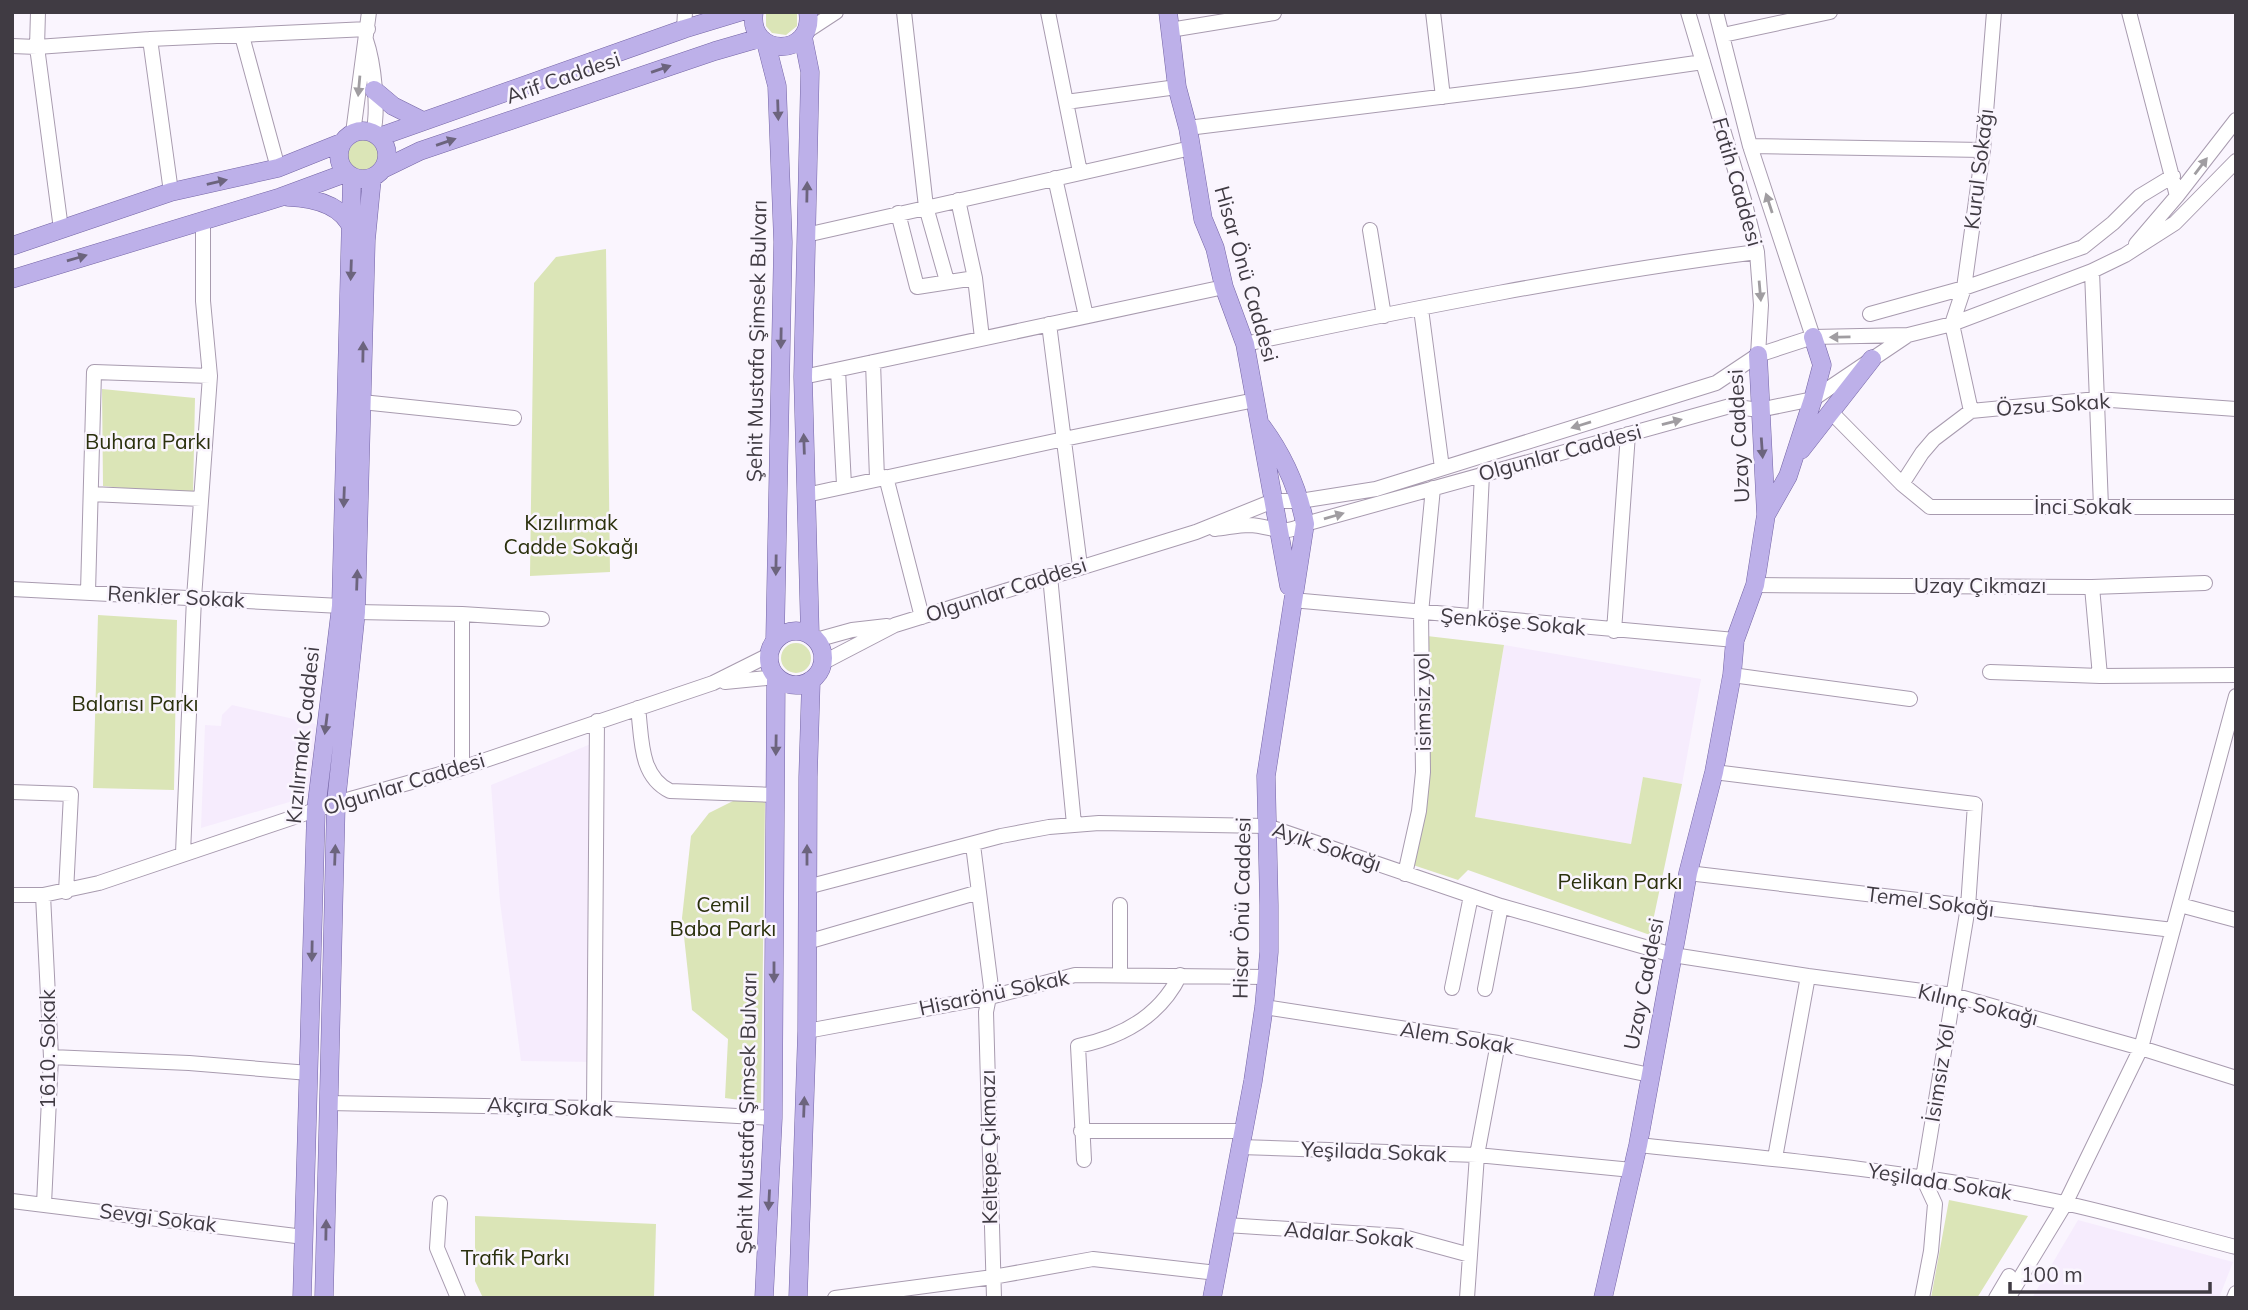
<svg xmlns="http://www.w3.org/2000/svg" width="2248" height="1310" font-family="Mulish,sans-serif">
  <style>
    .built { fill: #f6ecfd }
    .green { fill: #dbe5b7 }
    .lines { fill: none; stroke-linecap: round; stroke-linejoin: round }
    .minor-casing { stroke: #a89baf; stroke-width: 16 }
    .major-casing { stroke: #7565a5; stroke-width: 19 }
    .minor { stroke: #fff; stroke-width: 14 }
    .major { stroke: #bdb0e9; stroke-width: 18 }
    .oneway { fill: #6c647d }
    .oneway2 { fill: #a09da1 }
    .labels { text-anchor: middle; stroke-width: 5; stroke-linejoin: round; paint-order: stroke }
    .street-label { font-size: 21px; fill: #403b43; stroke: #faf5fe }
    .park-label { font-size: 21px; fill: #2a300c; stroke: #faf5fe }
  </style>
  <rect width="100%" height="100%" fill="#faf5fe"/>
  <path class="built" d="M1504 645 1701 679 1682 784 1643 777 1631 844 1475 817Z
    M232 705 316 724 313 795 201 828 205 725 221 726 222 715Z
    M603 739 599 1062 521 1061 500 902 491 785Z
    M2078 1220 2233 1262 2219 1298H2032Z"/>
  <path class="green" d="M766 12H797V26L786 35 772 33 766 26Z
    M348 156a16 16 0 1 1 32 0a16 16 0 1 1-32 0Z
    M606 249 610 572 530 576 534 283 556 257Z
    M102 389 195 398 193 495 103 486Z
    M98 615 177 620 174 790 93 788Z
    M1427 636 1504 645 1475 817 1631 844 1643 777 1682 784 1650 935 1468 870 1458 880 1410 864Z
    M781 658a15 15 0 1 1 30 0a15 15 0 1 1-30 0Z
    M735 800H755L765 802 761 1103 725 1098 728 1039 692 1010 682 918 691 836 709 813Z
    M1949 1200 2028 1216 1977 1298H1931Z
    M475 1216 656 1224 654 1298H483L475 1281Z"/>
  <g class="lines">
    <defs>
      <path id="minor" d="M38 12 37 47 61 229
        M904 12 926 207 947 281
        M1048 12 1080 172
        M1433 12 1443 97
        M1688 12 1744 200 1757 252 1761 305 1758 355
        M1716 12 1750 146 1813 337
        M2129 12 2177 196
        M684 29 685 12
        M1170 30 1274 13
        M807 31 836 12
        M1723 35 1830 12
        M242 36 278 168
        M150 39 171 192
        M366 40C374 63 379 111 373 133
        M12 46 37 47 150 39 368 29
        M1066 102 1177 87
        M1188 128 1578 80 1703 62
        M353 133 369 12
        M1750 146 1983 150
        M1055 178 1086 316
        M958 200 975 278 982 338
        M898 213 917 287 975 278
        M1370 230 1384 316
        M806 235 1191 148
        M2136 244 2177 196 2236 120
        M2092 271 2101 507
        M1421 309 1442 468
        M1870 314 1964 288 2083 247 2113 223 2140 196 2173 176
        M1049 324 1080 566
        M1245 344C1414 308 1585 274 1757 252
        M873 362 877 479
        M838 370 844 485
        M803 377 1224 287
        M362 402 514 418
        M1971 411 1952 324 1964 288 1983 150 1994 12
        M1831 412 1902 484 1930 507H2236
        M886 477 922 617
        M1902 484 1922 453 1934 439 1971 411 2097 399 2236 409
        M91 494 201 499
        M806 495 1064 439 1255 400
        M1215 529C1226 528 1238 525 1249 525 1273 526 1281 537 1305 524L1730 406 1759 410 1813 399 1908 335
        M1050 576 1074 824
        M1755 585 2092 587 2205 583
        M2092 587 2100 676
        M12 589 341 606
        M88 592 94 372 210 376
        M1292 600 1735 640
        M356 612 462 614 542 619
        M462 614V768
        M1475 619 1482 474
        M1614 631 1628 434
        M816 640 852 630 887 626
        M822 663 895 625 1196 532 1273 501H1300L1376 489 1716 383 1758 355 1813 337 1908 335 1952 324 2092 271 2125 255 2175 223 2236 161
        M1990 672 2100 676 2236 675
        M1732 675 1910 699
        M725 682 776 677
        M638 708C642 738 639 776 670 791L775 795
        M1714 772 1975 804 1968 907 1923 1178 1935 1204 1931 1251 1922 1298
        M12 792 71 794 66 892
        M973 845 991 987 986 1012 994 1298
        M183 853 194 598 210 376 203 301V221
        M1688 873 2173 930
        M1405 874 1419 811 1423 772 1421 613 1433 488
        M807 887 1001 836 1049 827 1099 823 1267 826 1501 906 1673 955 1808 976 1953 995 2141 1048 2236 1078
        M12 895H43L99 883 336 803 462 768 713 683 769 655
        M43 895 51 1057 44 1204
        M2180 905 2236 920
        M807 942 979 892
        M1120 975V905
        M1452 988 1471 896
        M1485 989 1501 906
        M1264 1007 1498 1043 1650 1075
        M807 1031 990 997 1075 975 1266 977
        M51 1057 189 1063 309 1073
        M328 1103 594 1108 773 1118
        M594 1108 597 721
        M1081 1131H1244
        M1638 1145C1778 1159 1918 1172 2055 1201 2116 1214 2176 1232 2236 1247
        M1240 1147 1477 1155 1632 1170
        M1775 1158 1808 976
        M1084 1160 1078 1046C1122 1037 1160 1016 1180 975
        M12 1201 304 1237
        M440 1203 437 1248 458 1298
        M1226 1225 1400 1236 1470 1255
        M835 1298 993 1277 1093 1259 1217 1273
        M1467 1298 1477 1155 1498 1043
        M1996 1298 2009 1276
        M2008 1298 2065 1204 2141 1048 2236 696
        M2234 1298 2236 1293"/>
      <path id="major" d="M754 12C747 58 815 58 808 12
        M1168 12 1177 87 1188 128 1203 219 1215 248 1224 287 1245 344 1289 586
        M803 37 810 72 803 377 810 635
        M766 43 777 86 783 242 775 641
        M374 90 393 106 423 121
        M339 155a24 24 0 1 1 48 0a24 24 0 1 1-48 0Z
        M379 137 684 29 740 12
        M383 169 420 151 715 51 760 38
        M288 197C313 198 342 204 352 229
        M12 246 171 192 278 168 343 142
        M12 279 281 197 346 173
        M1758 355 1766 515 1788 476 1813 399 1822 365 1813 337
        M1801 450 1872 359
        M769 658a27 27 0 1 1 54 0a27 27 0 1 1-54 0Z
        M302 1298 316 810 341 606 352 177
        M324 1298 336 803 356 612 366 240 372 178
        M764 1298 773 1118 776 677
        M798 1298 807 1031 808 777 811 680
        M1212 1298 1253 1081 1264 1007 1269 952V905L1266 776 1305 524C1298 488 1282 453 1260 424
        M1603 1298 1638 1145 1688 873 1714 772 1732 675 1735 640 1755 585 1766 515"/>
    </defs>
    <use href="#minor" class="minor-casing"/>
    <use href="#major" class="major-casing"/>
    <use href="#minor" class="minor"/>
    <use href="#major" class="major"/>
  </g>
  <defs><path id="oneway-solid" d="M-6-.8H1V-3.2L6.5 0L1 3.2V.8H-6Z" transform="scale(1.75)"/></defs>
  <g class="oneway">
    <use href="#oneway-solid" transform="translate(661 69) rotate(-19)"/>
    <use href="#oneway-solid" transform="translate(778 110) rotate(88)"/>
    <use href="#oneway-solid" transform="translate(446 142) rotate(-19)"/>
    <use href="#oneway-solid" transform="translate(217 182) rotate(-13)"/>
    <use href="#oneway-solid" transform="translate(807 192) rotate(-89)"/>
    <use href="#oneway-solid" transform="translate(77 258) rotate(-16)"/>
    <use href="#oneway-solid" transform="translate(351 270) rotate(92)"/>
    <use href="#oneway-solid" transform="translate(781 338) rotate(91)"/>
    <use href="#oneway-solid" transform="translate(363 352) rotate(-89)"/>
    <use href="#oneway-solid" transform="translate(804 444) rotate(-92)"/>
    <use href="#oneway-solid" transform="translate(1762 448) rotate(86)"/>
    <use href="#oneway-solid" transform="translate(344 497) rotate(92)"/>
    <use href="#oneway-solid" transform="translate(776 565) rotate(91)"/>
    <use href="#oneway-solid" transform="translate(357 580) rotate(-88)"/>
    <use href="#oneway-solid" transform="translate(326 724) rotate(97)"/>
    <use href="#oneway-solid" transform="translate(776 745) rotate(91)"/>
    <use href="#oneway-solid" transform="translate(335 855) rotate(-88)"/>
    <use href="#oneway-solid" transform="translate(807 855) rotate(-90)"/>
    <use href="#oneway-solid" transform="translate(312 951) rotate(91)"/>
    <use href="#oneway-solid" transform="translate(774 972) rotate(90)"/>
    <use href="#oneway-solid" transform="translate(804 1107) rotate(-88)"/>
    <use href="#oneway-solid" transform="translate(769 1200) rotate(93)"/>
    <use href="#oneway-solid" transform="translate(326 1230) rotate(-89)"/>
  </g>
  <g class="oneway2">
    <use href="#oneway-solid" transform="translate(359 86) rotate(95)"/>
    <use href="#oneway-solid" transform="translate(2201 166) rotate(-53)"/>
    <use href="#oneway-solid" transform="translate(1769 203) rotate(-108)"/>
    <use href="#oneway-solid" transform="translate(1760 291) rotate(85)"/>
    <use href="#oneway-solid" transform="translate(1840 337) rotate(179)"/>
    <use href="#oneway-solid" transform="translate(1672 422) rotate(-15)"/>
    <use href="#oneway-solid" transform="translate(1581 425) rotate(163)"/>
    <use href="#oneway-solid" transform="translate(1334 516) rotate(-16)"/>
  </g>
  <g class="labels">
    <g class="street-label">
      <text transform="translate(563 78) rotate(-19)" y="7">Arif Caddesi</text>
      <text transform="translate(1979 169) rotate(-83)" y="7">Kurul Sokağı</text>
      <text transform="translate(1737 182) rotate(74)" y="7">Fatih Caddesi</text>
      <text transform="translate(1246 274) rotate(74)" y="7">Hisar Önü Caddesi</text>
      <text transform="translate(757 341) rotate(-89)" y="7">Şehit Mustafa Şimsek Bulvarı</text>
      <text transform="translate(2053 405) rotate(-4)" y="7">Özsu Sokak</text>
      <text transform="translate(1739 436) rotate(-93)" y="7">Uzay Caddesi</text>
      <text transform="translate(1560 453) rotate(-15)" y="7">Olgunlar Caddesi</text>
      <text x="2083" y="514">İnci Sokak</text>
      <text x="1980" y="593">Uzay Çıkmazı</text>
      <text transform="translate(1006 590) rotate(-18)" y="7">Olgunlar Caddesi</text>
      <text transform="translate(176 597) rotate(3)" y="7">Renkler Sokak</text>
      <text transform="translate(1513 622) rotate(5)" y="7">Şenköşe Sokak</text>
      <text transform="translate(1423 702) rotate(-91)" y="7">isimsiz yol</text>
      <text transform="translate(303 735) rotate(-84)" y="7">Kızılırmak Caddesi</text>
      <text transform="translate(404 784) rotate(-17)" y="7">Olgunlar Caddesi</text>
      <text transform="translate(1327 847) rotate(19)" y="7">Ayık Sokağı</text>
      <text transform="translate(1930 902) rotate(7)" y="7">Temel Sokağı</text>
      <text transform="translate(1242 908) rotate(-89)" y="7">Hisar Önü Caddesi</text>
      <text transform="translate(1644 984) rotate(-79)" y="7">Uzay Caddesi</text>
      <text transform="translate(994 993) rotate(-12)" y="7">Hisarönü Sokak</text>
      <text transform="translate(1978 1005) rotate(13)" y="7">Kılınç Sokağı</text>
      <text transform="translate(1457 1038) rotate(9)" y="7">Alem Sokak</text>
      <text transform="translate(48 1049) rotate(-90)" y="7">1610. Sokak</text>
      <text transform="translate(1940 1073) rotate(-81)" y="7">İsimsiz Yol</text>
      <text transform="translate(550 1107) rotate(2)" y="7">Akçıra Sokak</text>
      <text transform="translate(747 1113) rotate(-89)" y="7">Şehit Mustafa Şimsek Bulvarı</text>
      <text transform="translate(989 1147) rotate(-91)" y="7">Keltepe Çıkmazı</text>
      <text transform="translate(1374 1152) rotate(2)" y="7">Yeşilada Sokak</text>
      <text transform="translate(1940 1182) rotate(9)" y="7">Yeşilada Sokak</text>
      <text transform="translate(158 1218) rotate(7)" y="7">Sevgi Sokak</text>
      <text transform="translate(1349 1235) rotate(5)" y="7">Adalar Sokak</text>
    </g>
    <g class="park-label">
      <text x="148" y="449">Buhara Parkı</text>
      <text x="571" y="530">Kızılırmak<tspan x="571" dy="24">Cadde Sokağı</tspan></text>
      <text x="135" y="711">Balarısı Parkı</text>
      <text x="1620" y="889">Pelikan Parkı</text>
      <text x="723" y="912">Cemil<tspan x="723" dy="24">Baba Parkı</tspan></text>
      <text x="515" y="1265">Trafik Parkı</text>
    </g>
  </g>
  <rect width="2248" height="1310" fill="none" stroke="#403b43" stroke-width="28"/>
  <path d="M2010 1282v10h200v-10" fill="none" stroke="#403b43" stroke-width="3.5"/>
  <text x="2021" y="1282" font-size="21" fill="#403b43" stroke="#faf5fe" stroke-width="5" paint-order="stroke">100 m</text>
</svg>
